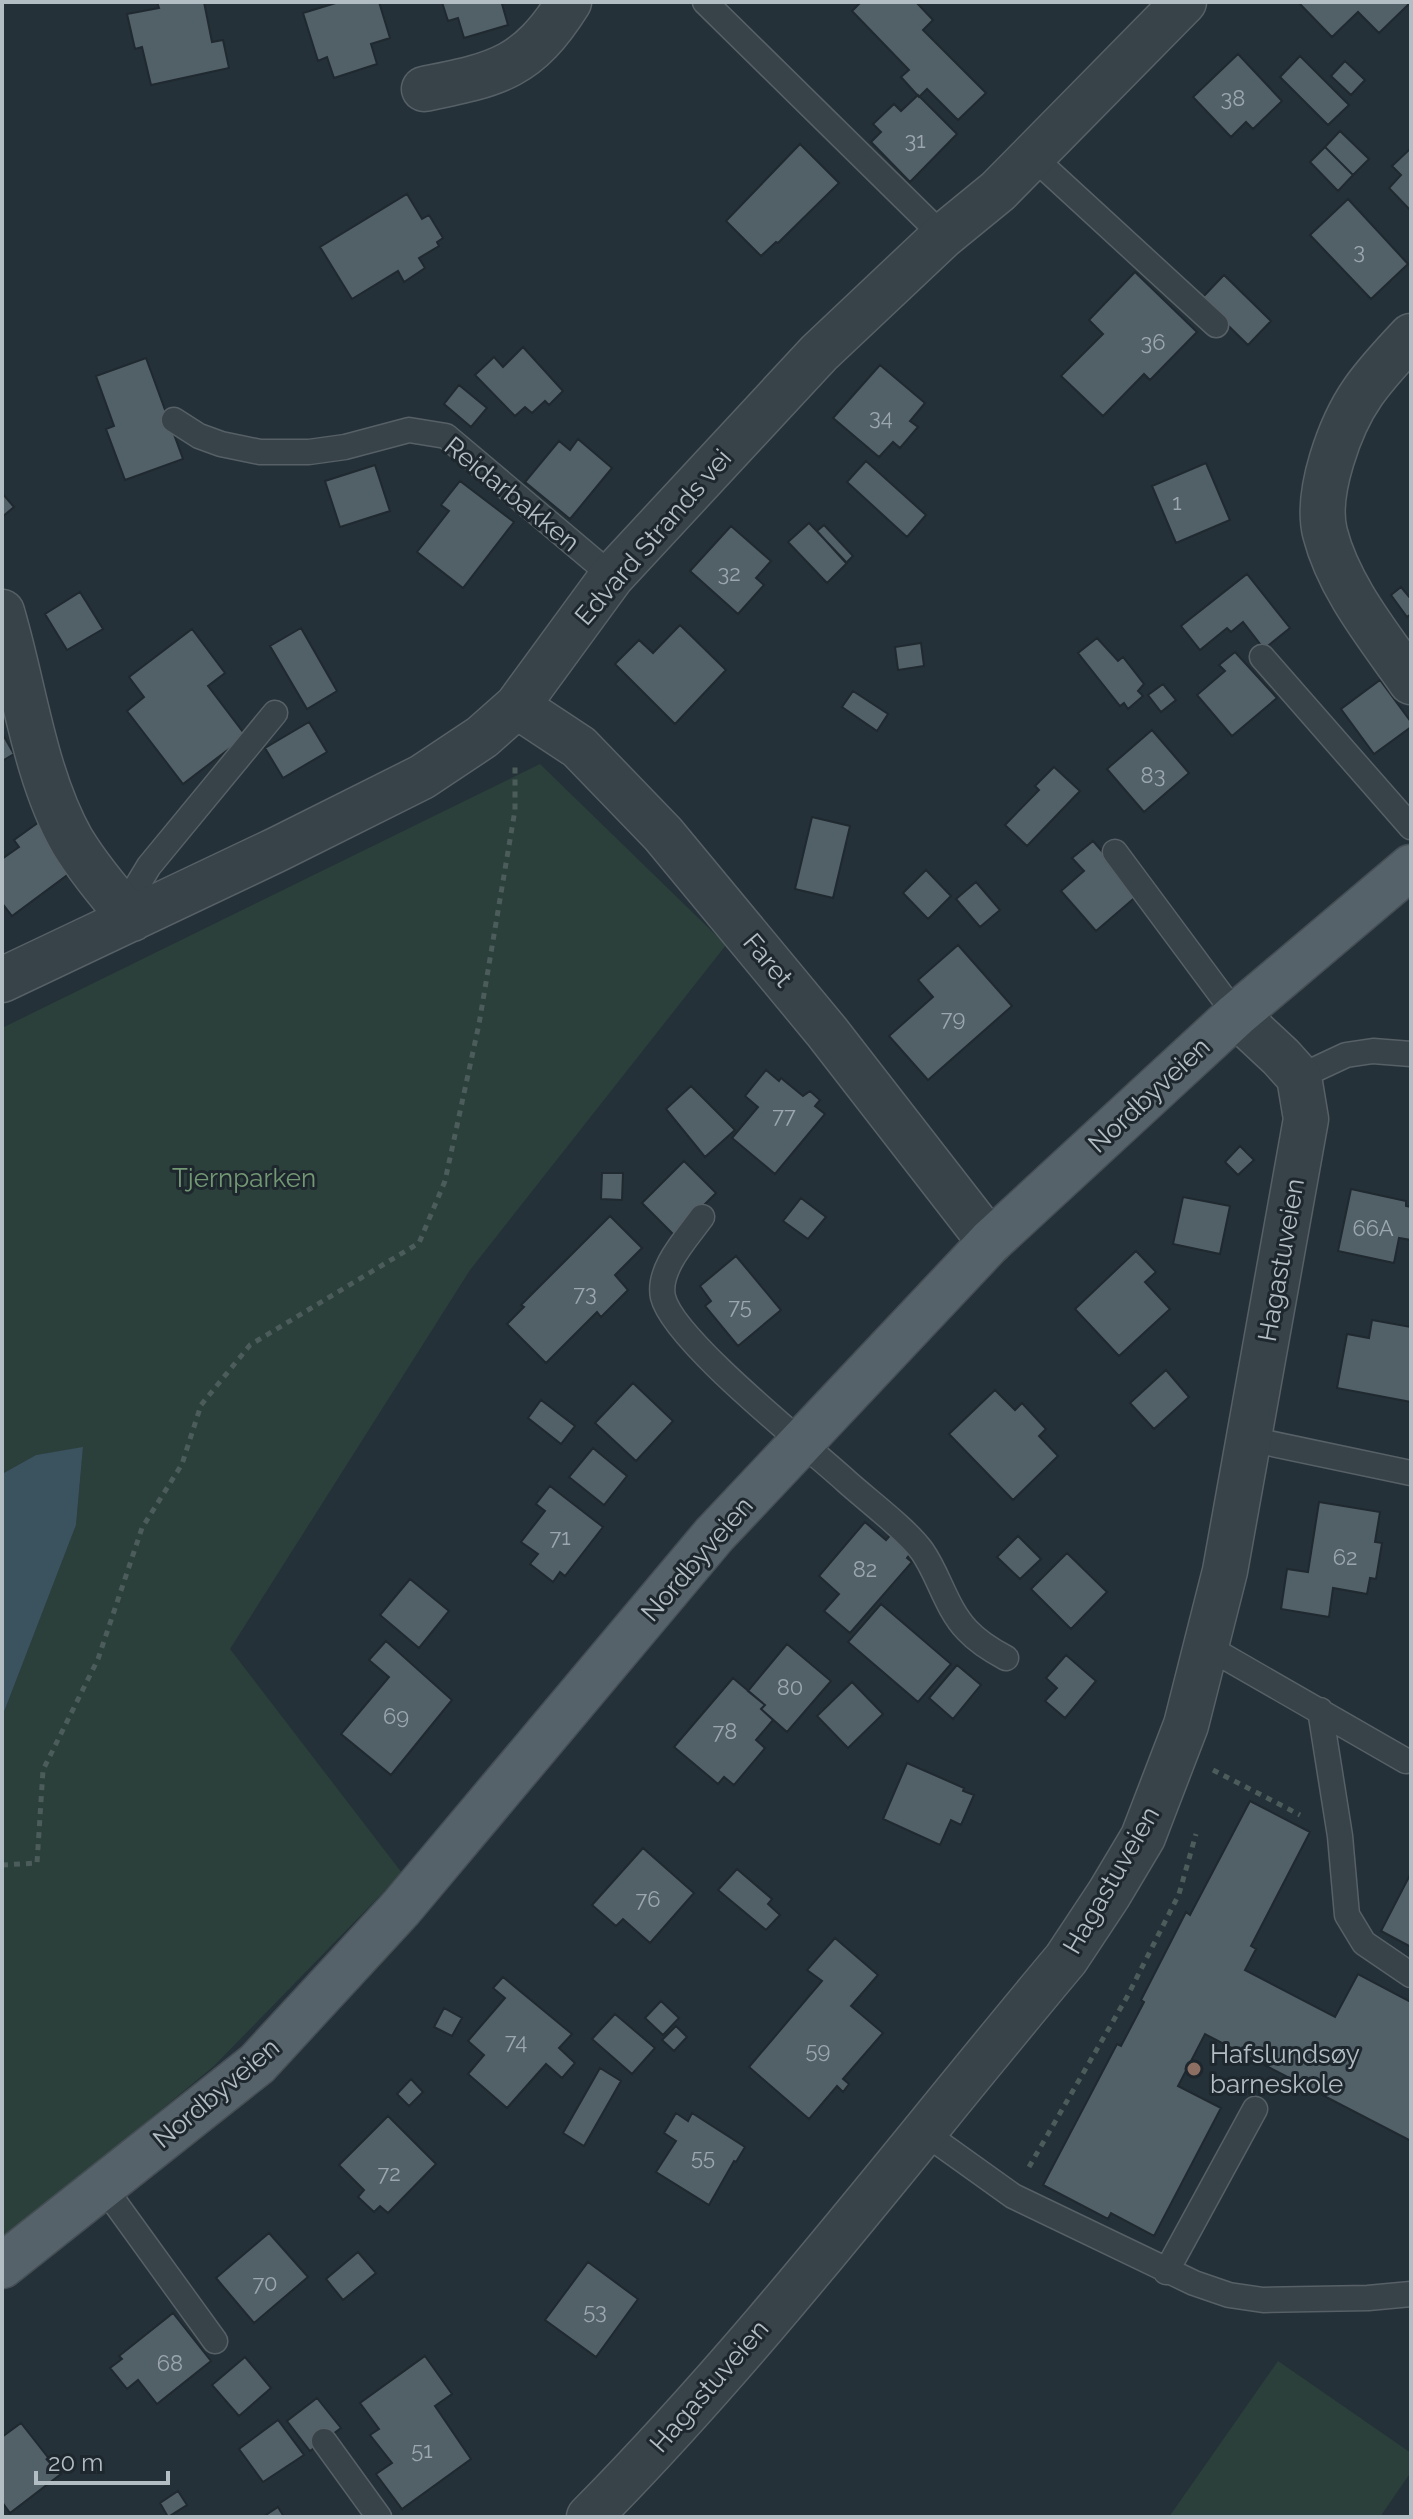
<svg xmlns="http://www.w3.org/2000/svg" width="1413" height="2519" font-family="Raleway,sans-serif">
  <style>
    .green { fill: #2c403b }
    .water { fill: #3b525f }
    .building { fill: #526068; stroke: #1f292f; stroke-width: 2 }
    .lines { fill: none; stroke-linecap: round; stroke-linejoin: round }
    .service-casing { stroke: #566066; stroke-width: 27 }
    .minor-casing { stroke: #566066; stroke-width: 47 }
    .primary-casing { stroke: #444e54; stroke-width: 47 }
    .path { stroke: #4b5c5b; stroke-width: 5; stroke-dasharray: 6 6; stroke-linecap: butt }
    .service { stroke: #384249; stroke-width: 24 }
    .minor { stroke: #384249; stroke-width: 44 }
    .primary { stroke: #566269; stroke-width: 44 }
    .education-dot { fill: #8d6e63; stroke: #1d272d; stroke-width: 3 }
    .labels { text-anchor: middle; stroke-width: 6; stroke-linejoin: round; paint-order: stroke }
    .number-label { font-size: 22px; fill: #9ba6ad }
    .street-label { font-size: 26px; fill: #b3bdc4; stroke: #1d272d }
    .park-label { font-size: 26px; fill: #739874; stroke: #1d272d }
    .poi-label { font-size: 26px; fill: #b3bdc4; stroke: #1d272d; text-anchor: start }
  </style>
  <rect width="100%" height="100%" fill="#243138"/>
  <path class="green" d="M540 764 726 945 470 1270 230 1649 402 1873 214 2066 2 2241V1717L76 1525 83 1448 36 1455 2 1474V1028Z
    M1278 2361 1411 2453V2472L1380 2517H1169Z"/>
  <path class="water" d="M83 1447 76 1525 2 1717V1474L36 1455Z"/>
  <path class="building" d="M157 2H204L212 42 223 40 229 68 151 85 142 47 135 49 127 14 159 8Z
    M339 2H379L390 38 371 44 377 64 334 78 327 57 318 61 303 13Z
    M442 2H508L502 4 508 25 464 38 458 18 448 21Z
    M861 2H916L933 20 923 30 986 93 958 120 927 89 919 97 901 77 909 70 852 11Z
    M1298 2H1411L1379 33 1358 12 1332 37Z
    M1238 54 1282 101 1253 129 1246 122 1231 137 1193 97Z
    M1300 56 1349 105 1328 125 1280 77Z
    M1345 61 1365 80 1351 95 1331 76Z
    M918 95 957 134 910 182 871 142 881 132 873 124 894 104 901 111Z
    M1340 131 1369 159 1353 175 1325 147Z
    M800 144 839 183 778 243 776 242 761 256 726 221Z
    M1325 147 1353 175 1338 191 1310 162Z
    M1411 148V211L1389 188 1401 175 1392 166Z
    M407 194 422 219 429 215 443 238 437 242 439 246 419 258 425 268 404 282 398 271 352 299 320 247Z
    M1348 199 1408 264 1371 299 1310 235Z
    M1135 272 1197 332 1150 380 1144 374 1103 416 1061 376 1103 334 1089 320Z
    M1224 275 1271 321 1248 345 1201 299Z
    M523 347 563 391 549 405 545 401 532 413 525 407 515 416 475 375 494 357 503 367Z
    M146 358 183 459 125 480 106 429 114 426 96 376Z
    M880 365 925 403 910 421 918 427 900 448 893 442 879 457 833 418Z
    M459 385 487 408 471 427 444 404Z
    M578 439 612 468 570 519 525 482 559 441 570 450Z
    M866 461 926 515 907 537 847 482Z
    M1206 463 1230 520 1176 543 1152 486Z
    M375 465 390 511 340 527 325 481Z
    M460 481 514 522 463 588 417 552 449 511 441 505Z
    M2 493 14 507 2 517Z
    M809 523 847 563 827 583 788 542Z
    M824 525 853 556 846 563 817 531Z
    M731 526 771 561 756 578 764 585 738 614 690 571Z
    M1247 574 1290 628 1264 649 1243 622 1231 632 1227 628 1200 650 1181 626Z
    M1401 587 1411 599V614L1407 617 1391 595Z
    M80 592 103 629 67 650 45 614Z
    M680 625 726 670 675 724 615 664 639 640 653 653Z
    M301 628 337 691 307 709 270 646Z
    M192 629 225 673 208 686 246 736 183 784 127 711 144 697 129 677Z
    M1097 638 1118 661 1123 657 1144 684 1138 691 1143 696 1128 709 1124 703 1120 706 1078 653Z
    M921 643 924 666 898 670 895 647Z
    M1235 652 1277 698 1232 736 1197 695 1225 671 1219 665Z
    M1380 680 1411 722V727L1374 754 1341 709Z
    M1163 684 1176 700 1161 712 1148 695Z
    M853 691 888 714 877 731 842 707Z
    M309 722 327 752 283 778 265 748Z
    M1152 730 1189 773 1144 812 1107 769Z
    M2 733 14 754 2 761Z
    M1054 767 1080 791 1027 846 1005 825 1039 790 1035 786Z
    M812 817 850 826 833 898 795 889Z
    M39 822 74 870 12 916 2 903V859L19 847 14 840Z
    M1093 841 1139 894 1096 931 1061 891 1084 871 1072 858Z
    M926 870 951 896 928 919 903 893Z
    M976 882 1000 910 980 927 956 899Z
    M958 945 1012 1006 928 1080 889 1036 933 997 918 980Z
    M766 1070 779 1081 781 1078 803 1096 810 1091 820 1100 815 1106 825 1114 775 1174 732 1138 758 1107 745 1096Z
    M691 1086 735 1130 705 1157 666 1109Z
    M1240 1146 1254 1160 1238 1175 1225 1162Z
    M684 1161 716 1193 674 1235 642 1203Z
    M602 1173H623L622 1200 601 1199Z
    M1351 1189 1406 1201V1206L1411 1207V1240L1399 1238 1394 1263 1338 1251Z
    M1183 1197 1230 1206 1220 1254 1173 1244Z
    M801 1198 826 1217 808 1239 783 1221Z
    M610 1216 642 1248 615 1275 628 1290 601 1317 597 1312 546 1363 507 1324 524 1307 521 1305Z
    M1136 1251 1156 1272 1145 1282 1170 1309 1119 1356 1075 1309Z
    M736 1256 781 1310 738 1346 705 1306 711 1301 700 1286Z
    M1372 1320 1411 1327V1402L1337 1388 1347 1334 1369 1338Z
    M1166 1370 1189 1397 1154 1429 1130 1403Z
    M633 1383 673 1421 636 1461 595 1423Z
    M995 1390 1015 1410 1022 1403 1046 1429 1039 1436 1058 1456 1013 1500 949 1434Z
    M541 1400 575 1426 561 1444 528 1418Z
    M593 1448 627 1476 604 1505 569 1477Z
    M550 1486 603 1527 565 1576 560 1572 553 1582 530 1564 538 1554 521 1542 545 1511 536 1504Z
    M1319 1502 1380 1512 1375 1542 1382 1543 1376 1579 1370 1578 1367 1594 1333 1588 1329 1617 1281 1609 1287 1569 1308 1572Z
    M865 1522 886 1540 893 1532 913 1550 907 1558 912 1562 850 1633 824 1611 839 1594 819 1576Z
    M1018 1536 1041 1559 1020 1579 997 1557Z
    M1067 1553 1107 1592 1071 1629 1031 1589Z
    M410 1579 449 1611 419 1648 380 1615Z
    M881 1604 951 1664 918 1702 848 1642Z
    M386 1641 452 1700 391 1775 341 1734 389 1677 369 1660Z
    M787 1644 831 1681 787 1732 761 1709 765 1705 748 1691Z
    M1066 1655 1096 1681 1065 1718 1045 1701 1057 1688 1046 1678Z
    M957 1665 981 1685 953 1719 929 1698Z
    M733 1678 765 1705 761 1709 773 1720 756 1740 765 1748 734 1785 724 1777 718 1784 674 1747Z
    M852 1682 883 1714 848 1748 817 1716Z
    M907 1763 964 1788 963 1791 974 1795 961 1825 951 1820 940 1845 883 1819Z
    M1250 1801 1310 1832 1251 1946 1256 1949 1245 1970 1335 2017 1358 1974 1411 2002V2141L1205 2034 1178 2086 1221 2108 1154 2236 1111 2213 1108 2219 1043 2185 1117 2044 1121 2046 1144 2002 1141 2000 1186 1912 1190 1915Z
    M643 1848 694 1893 650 1943 623 1919 616 1926 592 1905Z
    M737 1869 772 1899 768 1904 780 1915 766 1930 718 1890Z
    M1411 1873V1947L1381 1931Z
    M835 1938 878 1975 851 2006 883 2033 843 2079 849 2084 843 2092 837 2086 809 2119 749 2067 822 1981 807 1970Z
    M503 1977 572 2034 559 2048 575 2063 562 2078 546 2064 507 2108 468 2074 484 2055 468 2041 505 1998 493 1988Z
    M661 2001 679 2018 663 2035 645 2018Z
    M444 2008 462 2018 452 2036 434 2027Z
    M615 2014 655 2048 632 2074 592 2039Z
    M676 2026 687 2037 674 2051 662 2040Z
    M600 2068 621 2081 584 2146 563 2133Z
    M411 2079 423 2092 409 2106 397 2094Z
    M676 2113 688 2121 692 2113 745 2147 736 2162 734 2161 709 2205 656 2172 676 2141 664 2133Z
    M388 2116 436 2164 388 2213 380 2206 374 2212 358 2197 364 2190 339 2165Z
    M269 2233 308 2277 254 2323 216 2278Z
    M358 2252 376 2273 343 2300 326 2279Z
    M588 2262 638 2299 596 2357 545 2320Z
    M173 2313 211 2361 157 2404 138 2380 127 2389 110 2368 122 2359 119 2356Z
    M425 2356 452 2394 435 2406 471 2459 402 2509 376 2474 392 2463 370 2435 379 2429 360 2403Z
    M245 2357 271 2388 239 2416 212 2385Z
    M317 2398 341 2428 310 2451 287 2421Z
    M278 2420 304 2455 263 2482 239 2449Z
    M21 2423 61 2474 10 2513 2 2502V2437Z
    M178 2491 187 2505 168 2517 160 2503Z
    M278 2507 284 2517H263Z"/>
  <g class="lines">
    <defs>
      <path id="service" d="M705 2 943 236
        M1032 156 1216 325
        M174 420 199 436 221 444 260 452H309L345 447 409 430 446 436 612 576
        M1262 657 1411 827
        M1115 852 1236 1015
        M123 909 149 866 275 713
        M1299 1077 1346 1055 1373 1051 1411 1054
        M702 1217C687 1238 657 1269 663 1297 673 1340 809 1447 846 1481 867 1500 906 1529 922 1551 939 1575 946 1608 967 1630 978 1642 991 1650 1006 1658
        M1249 1439 1411 1473
        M1206 1646 1406 1761
        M1320 1710 1340 1836 1347 1915 1364 1943 1411 1975
        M925 2133 1013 2196 1194 2283 1229 2295 1263 2300 1368 2298 1411 2294
        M103 2186 215 2341
        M1166 2272 1255 2109
        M324 2441 379 2517"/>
      <path id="minor" d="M424 89C497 74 527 69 569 2
        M1411 336C1394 354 1377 372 1363 392 1340 425 1315 493 1325 533 1339 588 1379 636 1411 682
        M2 612C24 685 34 774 72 841 89 869 110 894 132 919
        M517 706 579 747 663 834 827 1032 990 1242
        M2 980 278 849 422 777 482 737 517 706 612 576 819 353 943 236 998 191 1184 2
        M589 2517C761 2343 909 2146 1066 1959L1109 1894 1143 1837 1186 1725 1225 1571 1306 1119 1299 1077 1281 1057 1236 1015"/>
      <path id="primary" d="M2 2266 257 2064 401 1908 714 1535 990 1242 1236 1015 1411 867"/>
    </defs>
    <use href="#service" class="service-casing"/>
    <use href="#minor" class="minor-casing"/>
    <use href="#primary" class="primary-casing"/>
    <path class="path" d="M1213 1770 1300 1815
      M2 1865 37 1863 43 1770 98 1659 142 1528 182 1464 201 1405 250 1345 419 1243 445 1181 479 1024 515 810V767
      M1029 2167 1127 1997 1179 1894 1196 1834"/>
    <use href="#service" class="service"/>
    <use href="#minor" class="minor"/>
    <use href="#primary" class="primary"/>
  </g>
  <circle class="education-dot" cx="1194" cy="2069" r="8"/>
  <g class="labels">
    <g class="number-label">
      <text x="1233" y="106">38</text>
      <text x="915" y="148">31</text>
      <text x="1359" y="259">3</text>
      <text x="1153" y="350">36</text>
      <text x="881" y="425">34</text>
      <text x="1177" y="510">1</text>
      <text x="729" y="581">32</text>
      <text x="1153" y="783">83</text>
      <text x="953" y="1026">79</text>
      <text x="784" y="1123">77</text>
      <text x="1373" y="1236">66A</text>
      <text x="585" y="1301">73</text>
      <text x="740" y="1314">75</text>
      <text x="560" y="1545">71</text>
      <text x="1345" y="1565">62</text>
      <text x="865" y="1577">82</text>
      <text x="790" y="1695">80</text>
      <text x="396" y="1724">69</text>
      <text x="725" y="1739">78</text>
      <text x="648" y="1907">76</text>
      <text x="516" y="2049">74</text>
      <text x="818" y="2058">59</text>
      <text x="703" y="2165">55</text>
      <text x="389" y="2181">72</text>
      <text x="265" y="2291">70</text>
      <text x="595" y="2319">53</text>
      <text x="170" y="2371">68</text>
      <text x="422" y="2458">51</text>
    </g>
    <g class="street-label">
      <text transform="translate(512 494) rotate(39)" y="9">Reidarbakken</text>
      <text transform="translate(653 537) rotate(-49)" y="9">Edvard Strands vei</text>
      <text transform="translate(768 960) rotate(50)" y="9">Faret</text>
      <text transform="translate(1149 1095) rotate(-43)" y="9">Nordbyveien</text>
      <text transform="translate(1281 1260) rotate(-80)" y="9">Hagastuveien</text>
      <text transform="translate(697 1559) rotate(-49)" y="9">Nordbyveien</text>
      <text transform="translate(1111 1880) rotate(-60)" y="9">Hagastuveien</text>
      <text transform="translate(216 2093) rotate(-40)" y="9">Nordbyveien</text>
      <text transform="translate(709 2386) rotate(-49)" y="9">Hagastuveien</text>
    </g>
    <g class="park-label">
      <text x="244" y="1187">Tjernparken</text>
    </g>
    <g class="poi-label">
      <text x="1210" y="2063">Hafslundsøy<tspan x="1210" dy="30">barneskole</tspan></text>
    </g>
  </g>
  <rect width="1413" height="2519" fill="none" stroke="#b3bdc4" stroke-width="8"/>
  <path d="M36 2471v12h132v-12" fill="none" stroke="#b3bdc4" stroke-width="4"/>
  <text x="48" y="2471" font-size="24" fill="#b3bdc4" stroke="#1d272d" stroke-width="6" paint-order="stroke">20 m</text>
</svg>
